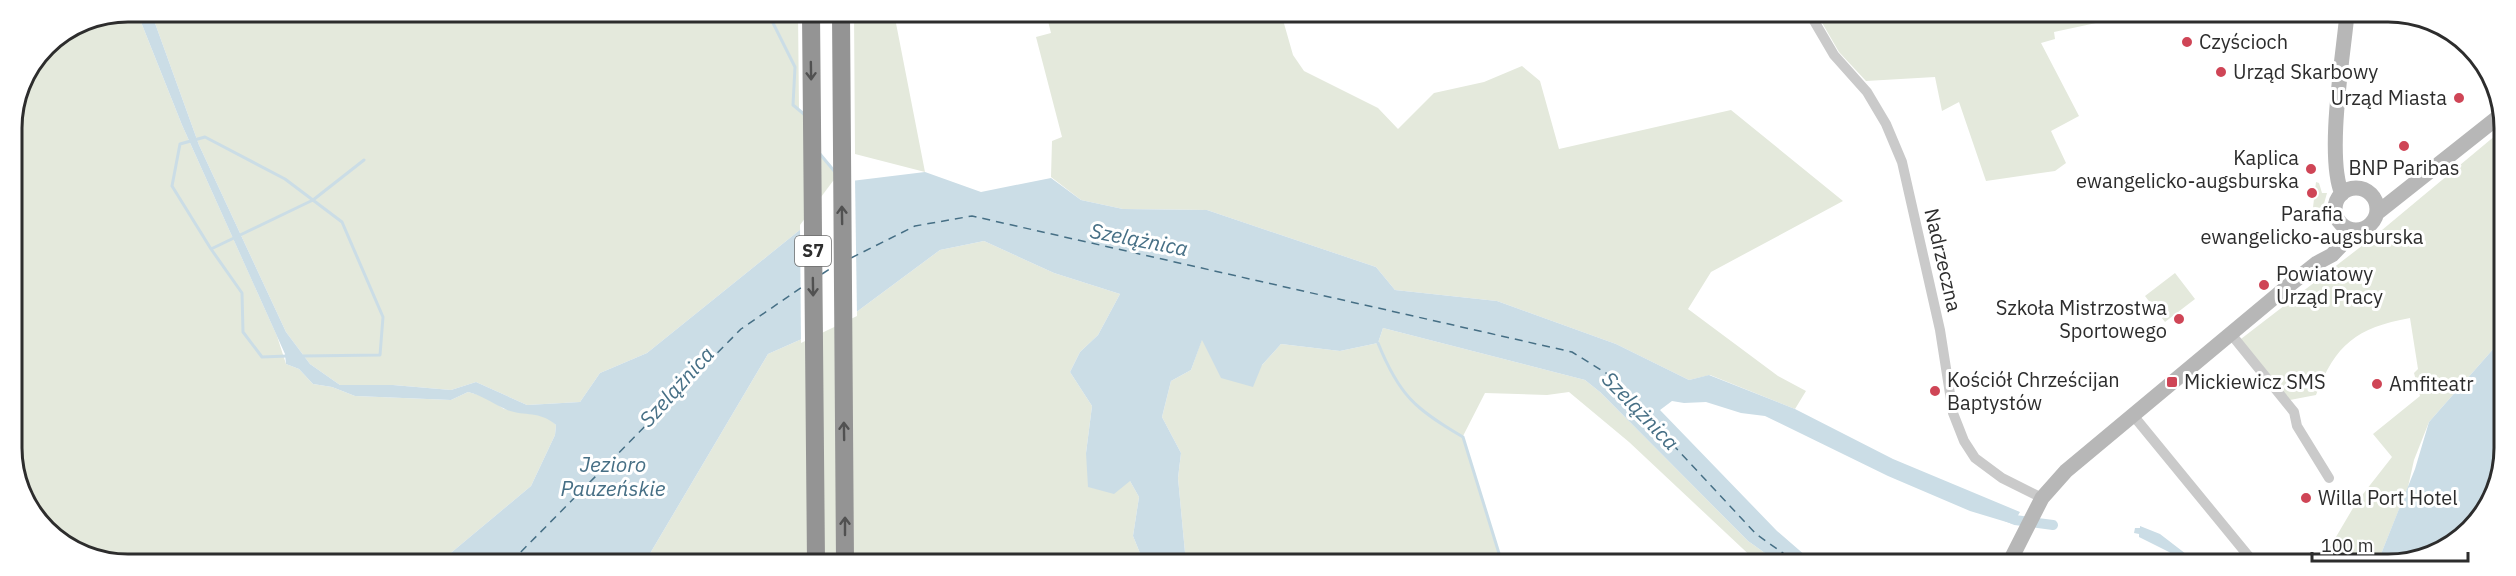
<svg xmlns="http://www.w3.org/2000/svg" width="2516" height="576" font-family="'IBM Plex Sans',sans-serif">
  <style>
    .green { fill: #e4e9dc }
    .water { fill: #cbdde6 }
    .pier { fill: #fff }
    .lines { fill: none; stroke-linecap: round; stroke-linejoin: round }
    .stream { stroke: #cbdde6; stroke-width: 3 }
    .canal { stroke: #cbdde6; stroke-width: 10 }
    .ferry { stroke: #466f85; stroke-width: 1.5; stroke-dasharray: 8 6; stroke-linecap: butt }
    .street { stroke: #cacaca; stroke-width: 10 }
    .secondary { stroke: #b7b7b7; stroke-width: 15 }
    .highway { stroke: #949494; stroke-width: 18 }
    .oneway { stroke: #515151 }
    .poi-dot { fill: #cf4556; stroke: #fff; stroke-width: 2 }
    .labels { text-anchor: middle; stroke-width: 6; stroke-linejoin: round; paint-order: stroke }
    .shield { fill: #fff; stroke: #6c6c6c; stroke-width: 1.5 }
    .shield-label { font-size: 18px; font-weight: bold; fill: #2d2d2d }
    .poi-label { font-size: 20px; fill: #2d2d2d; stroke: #fff; text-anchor: start }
    .street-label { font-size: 20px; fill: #2d2d2d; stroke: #fff }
    .water-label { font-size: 21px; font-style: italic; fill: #466f85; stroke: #fff }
    .rim { fill: none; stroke: #2d2d2d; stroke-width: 3 }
  </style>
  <rect width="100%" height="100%" fill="#fff"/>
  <path class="green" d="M129 12H137L182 125 277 336 286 364 299 369 313 384 332 387 355 396 451 400 468 392 486 397 504 409 546 416 556 425 555 435 531 486 440 562H106L46 530 14 470 12 121 21 84 46 46 84 21Z
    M151 12 798 13 799 110 806 116 811 143 844 182 806 225 647 353 600 373 580 402 527 405 476 382 451 390 393 385H340L310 364 286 332 199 145Z
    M854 13H894L925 172 855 154Z
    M1046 13H1281L1293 55 1304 71 1378 108 1398 129 1434 93 1484 82 1522 66 1540 81 1559 149 1731 110 1843 201 1711 272 1688 309 1778 376 1806 391 1795 409 1710 375 1689 380 1616 344 1497 301 1395 290 1376 267 1207 210 1123 209 1081 200 1051 177 1052 141 1062 137 1036 37 1051 33Z
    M1817 14H2138L2054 32 2055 39 2041 43 2079 116 2051 131 2066 163 2055 171 1986 181 1959 102 1942 111 1935 77 1866 81 1839 52Z
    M2502 130V339L2429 422 2414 460 2408 487 2377 564H2320L2356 503 2392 457 2373 434 2420 396 2414 373 2418 369 2410 318C2356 328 2336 344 2316 395L2285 401 2237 342 2376 235Z
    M2316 182 2319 183 2322 193H2327L2320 218 2312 216Z
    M984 241 1054 273 1120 294 1098 335 1080 352 1070 372 1092 406 1086 453 1130 481 1139 497 1133 536 1144 563 645 562 768 354 847 319 940 250Z
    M2175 273 2195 299 2165 322 2145 296Z
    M1383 328 1585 380 1600 392 1748 541 1779 563H1758L1629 442 1569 392 1547 395 1485 393 1463 436 1502 563H1186L1178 478 1181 453 1162 417 1171 381 1191 370 1202 339 1262 365 1281 344 1340 351 1378 343Z"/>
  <path class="water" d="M137 12H151L199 145 286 332 310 364 340 385H393L451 390 476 382 527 405 580 402 600 373 647 353 806 225 835 183 925 172 981 192 1051 178 1081 200 1123 209 1207 210 1376 267 1395 290 1497 301 1616 344 1689 380 1709 375 1795 409 1893 459 2020 512 2013 524 1970 511 1888 476 1765 416 1741 413 1706 402 1684 403 1672 401 1660 410 1777 531 1814 563H1779L1748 541 1600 392 1585 380 1383 328 1378 343 1340 351 1281 344 1262 365 1253 387 1221 378 1202 340 1191 370 1171 381 1162 417 1181 453 1178 478 1186 563H1144L1133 536 1139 497 1130 481 1114 494 1088 487 1086 453 1092 406 1070 372 1080 352 1098 335 1120 294 1054 273 984 241 940 250 847 319 768 354 645 562H440L531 486 555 435 556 425C538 409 522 418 503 408 490 402 483 396 468 392L451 400 355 396 332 387 313 384 299 369 286 364 285 354 182 125Z
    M2502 339V470L2464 535 2395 564H2377L2415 469 2429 422Z
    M2140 526 2160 534 2199 564H2184L2169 552 2139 537V534L2134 533 2135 528H2140Z"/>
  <path class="pier" d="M855 178 857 316 801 343 800 225 833 181Z"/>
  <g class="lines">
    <path class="stream" d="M768 13 795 67 793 105 805 115
      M820 154 835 172
      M211 249 242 293 243 332 262 357 287 356
      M1378 343C1399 395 1415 409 1463 437L1502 563
      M303 356 380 355 383 317 342 222 285 179 205 137 180 144 172 186 211 249 313 200 364 160"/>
    <path class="canal" d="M2003 515 2015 520 2053 525"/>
    <path class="ferry" d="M851 258 915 226 972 216 1572 352 1606 373 1756 534 1797 563
      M822 274 833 267
      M511 562 741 329 805 285"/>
    <path class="street" d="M1810 14 1834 55 1867 92 1886 124 1902 162 1940 330 1953 413 1964 441 1975 458 2002 478 2042 498
      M2231 334 2294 412 2297 426 2329 478
      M2132 414 2255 564"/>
    <path class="secondary" d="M2335 209a21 21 0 1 1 42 0a21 21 0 1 1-42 0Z
      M2342 194C2326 157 2343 57 2347 14
      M2377 213 2502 114
      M2009 563 2042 498 2066 471 2288 286 2317 263 2332 255 2356 230"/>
    <path class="highway" d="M811 13 816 562
      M841 13 845 562"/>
  </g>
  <defs><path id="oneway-shaft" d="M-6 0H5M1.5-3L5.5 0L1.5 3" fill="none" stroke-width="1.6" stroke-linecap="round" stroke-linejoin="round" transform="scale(1.5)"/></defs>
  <g class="oneway">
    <use href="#oneway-shaft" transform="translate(811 71) rotate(89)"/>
    <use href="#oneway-shaft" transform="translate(842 215) rotate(-91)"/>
    <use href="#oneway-shaft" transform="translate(813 287) rotate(89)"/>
    <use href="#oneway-shaft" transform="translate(844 431) rotate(-91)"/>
    <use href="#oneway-shaft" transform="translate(845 526) rotate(-90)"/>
  </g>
  <g class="poi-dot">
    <circle cx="2187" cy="42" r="6"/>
    <circle cx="2221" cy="72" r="6"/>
    <circle cx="2459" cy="98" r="6"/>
    <circle cx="2404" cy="146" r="6"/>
    <circle cx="2311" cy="169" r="6"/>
    <circle cx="2312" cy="193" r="6"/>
    <circle cx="2264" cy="285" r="6"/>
    <circle cx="2179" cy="319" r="6"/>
    <rect x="2166" y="376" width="12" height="12" rx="3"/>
    <circle cx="2377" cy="384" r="6"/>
    <circle cx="1935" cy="391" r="6"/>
    <circle cx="2306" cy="498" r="6"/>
  </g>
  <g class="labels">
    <rect class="shield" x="795" y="236" width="36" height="30" rx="4.5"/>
    <g class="shield-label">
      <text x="813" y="257">S7</text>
    </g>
    <g class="poi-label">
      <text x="2199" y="49">Czyścioch</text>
      <text x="2233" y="79">Urząd Skarbowy</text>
      <text x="2447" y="105" text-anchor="end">Urząd Miasta</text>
      <text x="2299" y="165" text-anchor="end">Kaplica<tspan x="2299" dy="23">ewangelicko-augsburska</tspan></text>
      <text x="2404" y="175" text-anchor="middle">BNP Paribas</text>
      <text x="2312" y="221" text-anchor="middle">Parafia<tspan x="2312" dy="23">ewangelicko-augsburska</tspan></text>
      <text x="2276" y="281">Powiatowy<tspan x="2276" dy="23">Urząd Pracy</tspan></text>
      <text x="2167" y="315" text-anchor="end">Szkoła Mistrzostwa<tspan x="2167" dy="23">Sportowego</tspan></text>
      <text x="1947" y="387">Kościół Chrześcijan<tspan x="1947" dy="23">Baptystów</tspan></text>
      <text x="2184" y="389">Mickiewicz SMS</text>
      <text x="2389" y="391">Amfiteatr</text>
      <text x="2318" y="505">Willa Port Hotel</text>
    </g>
    <g class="street-label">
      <text transform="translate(1943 260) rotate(77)" y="7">Nadrzeczna</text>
    </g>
    <g class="water-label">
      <text transform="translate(1139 240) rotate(11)" y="7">Szelążnica</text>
      <text transform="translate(677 387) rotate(-48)" y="7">Szelążnica</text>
      <text transform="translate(1640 411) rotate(46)" y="7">Szelążnica</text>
      <text x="613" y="472">Jezioro<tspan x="613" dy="24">Pauzeńskie</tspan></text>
    </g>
  </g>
  <path d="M0 0H2516V576H0ZM128 22H2388A106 106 0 0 1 2494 128V448A106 106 0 0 1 2388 554H128A106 106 0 0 1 22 448V128A106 106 0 0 1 128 22Z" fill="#fff" fill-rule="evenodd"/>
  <path class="rim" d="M128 22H2388A106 106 0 0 1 2494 128V448A106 106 0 0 1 2388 554H128A106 106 0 0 1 22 448V128A106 106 0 0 1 128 22Z"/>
  <path d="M2312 552v9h156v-9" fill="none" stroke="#2d2d2d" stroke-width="3"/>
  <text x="2321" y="552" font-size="18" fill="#2d2d2d" stroke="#ffffff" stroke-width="4.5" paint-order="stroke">100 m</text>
</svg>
